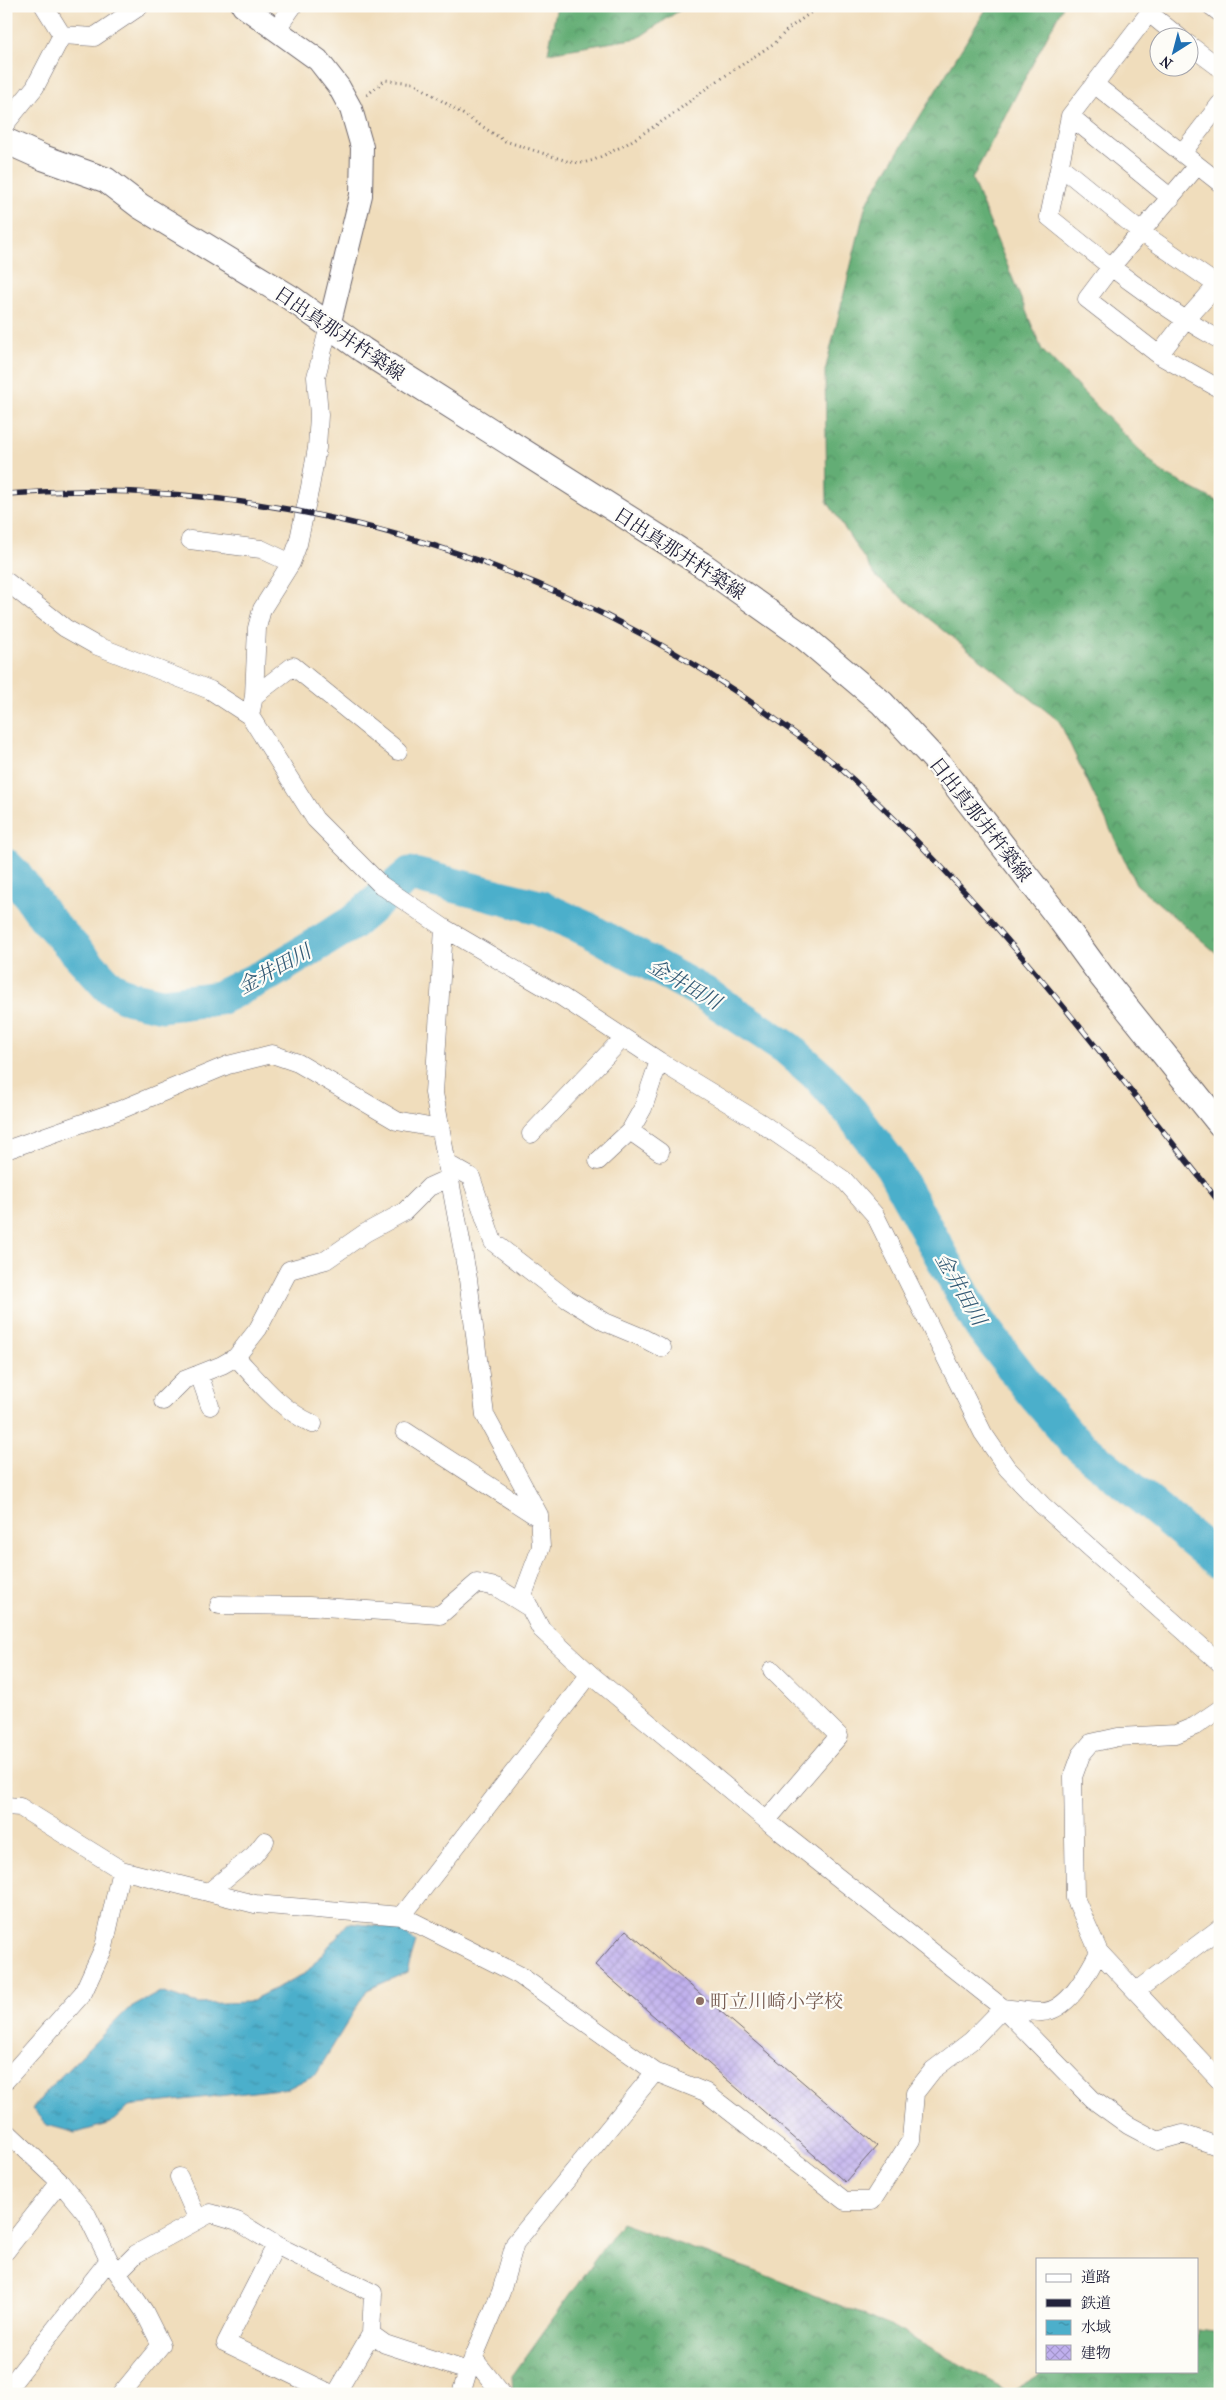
<svg xmlns="http://www.w3.org/2000/svg" width="1226" height="2400" font-family="'IM FELL French Canon','Noto Serif JP',serif">
  <style>
    .forest { fill: url(#forest-crowns); stroke: #426858 }
    .water { fill: url(#water-ripples); stroke: #376883 }
    .lines { fill: none; stroke-linecap: round; stroke-linejoin: round }
    .river { stroke: #4cafcb; stroke-width: 35 }
    .building { fill: url(#building-cross-hatch) }
    .minor-casing { stroke: #6a6368; stroke-width: 19 }
    .tertiary-casing { stroke: #6a6368; stroke-width: 24 }
    .secondary-casing { stroke: #6a6368; stroke-width: 27 }
    .path { stroke: #6a6368; stroke-width: 3; stroke-dasharray: 1 4; stroke-linecap: butt }
    .minor { stroke: #fff; stroke-width: 18 }
    .tertiary { stroke: #fff; stroke-width: 22 }
    .secondary { stroke: #fff; stroke-width: 25 }
    .rail-casing { stroke: #22223b; stroke-width: 5.5 }
    .rail { stroke: #fdfcf7; stroke-width: 4; stroke-dasharray: 11; stroke-linecap: butt }
    .education-dot { fill: #8d6e63; stroke: #fdfcf7; stroke-width: 2 }
    .labels { text-anchor: middle; stroke-width: 4.5; stroke-linejoin: round; paint-order: stroke }
    .street-label { font-size: 19px; fill: #22223b; stroke: #fdfcf7 }
    .education-label { font-size: 19px; fill: #785e54; stroke: #fdfcf7; text-anchor: start }
    .water-label { font-size: 20px; font-style: italic; fill: #335a75; stroke: #fdfcf7 }
  </style>
  <defs>
    <pattern id="forest-crowns" width="20" height="18" patternUnits="userSpaceOnUse" patternTransform="scale(1.25)"><rect width="20" height="18" fill="#63ad75"/><path d="M2 6a3 3 0 1 1 6 0M12 15a3 3 0 1 1 6 0" fill="none" stroke="#518c61"/></pattern>
    <pattern id="water-ripples" width="26" height="14" patternUnits="userSpaceOnUse" patternTransform="scale(1.25)"><rect width="26" height="14" fill="#4cafcb"/><path d="M2 4q2-2 4 0t4 0M15 11q2-2 4 0t4 0" fill="none" stroke="#3f8ea6"/></pattern>
    <pattern id="building-cross-hatch" width="8" height="8" patternUnits="userSpaceOnUse" patternTransform="scale(1.25)"><rect width="8" height="8" fill="#bfafed"/><path d="M0 0l8 8M0 8l8-8" fill="none" stroke="#a496cc"/></pattern>
  </defs>
  <rect width="100%" height="100%" fill="#fdfcf7"/>
  <filter id="ink" filterUnits="userSpaceOnUse"><feTurbulence type="fractalNoise" baseFrequency=".02" numOctaves="2"/><feDisplacementMap in="SourceGraphic" scale="10" xChannelSelector="R" yChannelSelector="G"/><feConvolveMatrix kernelMatrix="1 2 1 2 8 2 1 2 1" color-interpolation-filters="sRGB"/></filter>
  <filter id="wash" filterUnits="userSpaceOnUse"><feTurbulence type="fractalNoise" baseFrequency=".0096" numOctaves="4" result="noise"/><feDisplacementMap in="SourceGraphic" scale="20" xChannelSelector="R" yChannelSelector="G"/><feGaussianBlur stdDeviation="1.12" result="paint"/><feColorMatrix in="noise" values="0 0 0 0 0 0 0 0 0 0 0 0 0 0 0 0 0 1.4 0 .05"/><feComposite in="paint" operator="in"/></filter>
  <g filter="url(#wash)">
    <rect width="100%" height="100%" fill="#f0ddbc"/>
    <path class="forest" d="M557 6H686L638 38 548 53Z
      M988 6H1063L972 179 1042 350 1161 472 1220 503V956L1136 884 1059 721 876 577 827 501 825 371 866 204Z
      M621 2223 755 2271 893 2327 1010 2392 1046 2371H1197V2329L1220 2332V2394H513L512 2376Z"/>
    <path class="water" d="M348 1923 399 1928 416 1942 407 1972 367 1990 316 2074 289 2088 129 2106 111 2123 76 2133 47 2125 32 2109 50 2087 127 2010 160 1992 199 2004 248 2002 306 1973Z"/>
    <g class="lines">
      <path class="river" d="M6 866 16 876 45 917 109 987 130 998 162 1005 219 998 270 973 352 923 410 874 539 907 589 930 704 993 787 1048 819 1076 850 1111 889 1162 979 1323 1033 1393 1073 1440 1220 1562"/>
    </g>
    <g id="blocks">
      <path class="building" d="M626 1930 877 2146 845 2182 595 1965Z"/>
    </g>
  </g>
  <g filter="url(#ink)">
    <use href="#blocks" fill-opacity="0" stroke="#6a6368" stroke-width="1"/>
    <g class="lines">
      <defs>
        <path id="minor" d="M44 6 62 35
          M1211 6 1220 13
          M276 30 293 6
          M1180 38 1149 13 1070 116 1049 217C1104 262 1158 306 1220 340
          M1188 44 1220 68
          M1094 84 1220 183
          M1070 116 1171 198
          M6 123 35 87 62 35 94 37 140 6
          M1183 152 1220 104
          M1060 166 1141 232 1220 287
          M1197 166 1111 267 1087 299 1159 355 1220 389
          M1159 355 1185 321 1220 282
          M190 540 261 549 291 563
          M6 581 65 628 95 645 210 690 250 716 315 819 381 885 444 928 562 997 659 1061 761 1123 844 1180 875 1215 983 1433 1007 1468 1042 1505 1220 1663
          M254 696 293 666 398 751
          M250 716 254 696 257 628 262 609 291 563 298 544 310 487 317 448 319 415 316 377 329 326
          M444 928 434 1093 468 1279 485 1415 539 1515 541 1547 523 1595 541 1629 590 1674 777 1829 1003 2008 1092 2099 1128 2125 1158 2141 1183 2134 1220 2147
          M630 1131 660 1152
          M531 1134 623 1038
          M6 1150 120 1110 228 1065 272 1054 298 1063 397 1121 440 1129
          M598 1161 630 1131 643 1108 659 1061
          M446 1163 471 1177 493 1242 567 1299 605 1322 641 1337 662 1348
          M236 1357C260 1383 280 1409 313 1424
          M199 1374 210 1406
          M163 1401 184 1380 222 1365 236 1357 258 1329 289 1270 326 1260 365 1233 404 1212 429 1187 449 1178
          M405 1431 539 1518
          M219 1605 309 1606 440 1615 477 1583 496 1587 530 1608
          M6 1806 20 1807 121 1870 255 1904 402 1916 519 1975 655 2072 705 2092 845 2201H872L911 2140 915 2093 933 2070 971 2041 1003 2008
          M767 1820 839 1736 772 1670
          M209 1892 254 1855 265 1841
          M402 1916 590 1674
          M1099 1952 1220 2081
          M1136 1991 1220 1928
          M1003 2008C1015 2009 1029 2012 1042 2012 1069 2011 1088 1972 1099 1952L1075 1898 1073 1777 1081 1755 1091 1743 1118 1737 1176 1734 1195 1726 1220 1709
          M6 2080 83 1993 104 1947 121 1870
          M6 2131 60 2182 87 2215 109 2260 144 2311 161 2345 121 2394
          M179 2177 198 2220
          M276 2245 226 2343 332 2394
          M6 2251 60 2182
          M119 2271 136 2254 211 2213 237 2221 276 2245 373 2293 371 2334 385 2344 468 2371
          M473 2358 502 2394
          M6 2391 109 2260
          M336 2394 371 2334
          M461 2394 468 2371 501 2292 515 2243 655 2072"/>
        <path id="tertiary" d="M243 6 318 60 339 87 351 109 362 147 361 195 329 326"/>
        <path id="secondary" d="M6 141 44 158 106 180 140 206 291 298 363 350 701 564 804 637 882 703 940 765 1059 918 1102 977 1220 1124"/>
      </defs>
      <use href="#minor" class="minor-casing"/>
      <use href="#tertiary" class="tertiary-casing"/>
      <use href="#secondary" class="secondary-casing"/>
      <path class="path" d="M367 95 385 80 414 83 505 141 570 162 583 163 594 160 625 145 672 115 704 90 776 42 788 29 820 6"/>
      <use href="#minor" class="minor"/>
      <use href="#tertiary" class="tertiary"/>
      <use href="#secondary" class="secondary"/>
      <defs>
        <path id="rail" d="M6 494C276 474 550 556 768 714 800 737 833 760 861 787 996 912 1106 1060 1220 1203"/>
      </defs>
      <use href="#rail" class="rail-casing"/>
      <use href="#rail" class="rail"/>
    </g>
  </g>
  <circle class="education-dot" cx="700" cy="2001" r="5"/>
  <g class="labels">
    <g class="street-label">
      <text transform="translate(340 333) rotate(34)" y="7">日出真那井杵築線</text>
      <text transform="translate(680 553) rotate(33)" y="7">日出真那井杵築線</text>
      <text transform="translate(981 819) rotate(52)" y="7">日出真那井杵築線</text>
    </g>
    <g class="education-label">
      <text x="710" y="2008">町立川崎小学校</text>
    </g>
    <g class="water-label">
      <text transform="translate(274 969) rotate(-29)" y="7">金井田川</text>
      <text transform="translate(685 984) rotate(30)" y="7">金井田川</text>
      <text transform="translate(961 1289) rotate(60)" y="7">金井田川</text>
    </g>
  </g>
  <rect width="1226" height="2400" fill="none" stroke="#fdfcf7" stroke-width="25"/>
  <rect x="1036" y="2258" width="162" height="115" fill="#fdfcf7" stroke="#a5a5ac"/>
  <rect x="1046" y="2274" width="25" height="8" fill="#ffffff" stroke="#a5a5ac"/>
  <text x="1081" y="2282" font-size="15" fill="#22223b">道路</text>
  <rect x="1046" y="2299" width="25" height="8" fill="#22223b" stroke="#a5a5ac"/>
  <text x="1081" y="2308" font-size="15" fill="#22223b">鉄道</text>
  <rect x="1046" y="2320" width="25" height="15" fill="url(#water-ripples)" stroke="#a5a5ac"/>
  <text x="1081" y="2332" font-size="15" fill="#22223b">水域</text>
  <rect x="1046" y="2345" width="25" height="15" fill="url(#building-cross-hatch)" stroke="#a5a5ac"/>
  <text x="1081" y="2358" font-size="15" fill="#22223b">建物</text>
  <g transform="translate(1174 52) rotate(216)"><circle r="24" fill="#fdfcf7" stroke="#a5a5ac"/>
  <path d="M0-4L9 19L0 12L-9 19Z" fill="#1f6fb2"/>
  <text y="-8" font-size="14" font-weight="bold" text-anchor="middle" fill="#22223b">N</text>
  </g>
</svg>
